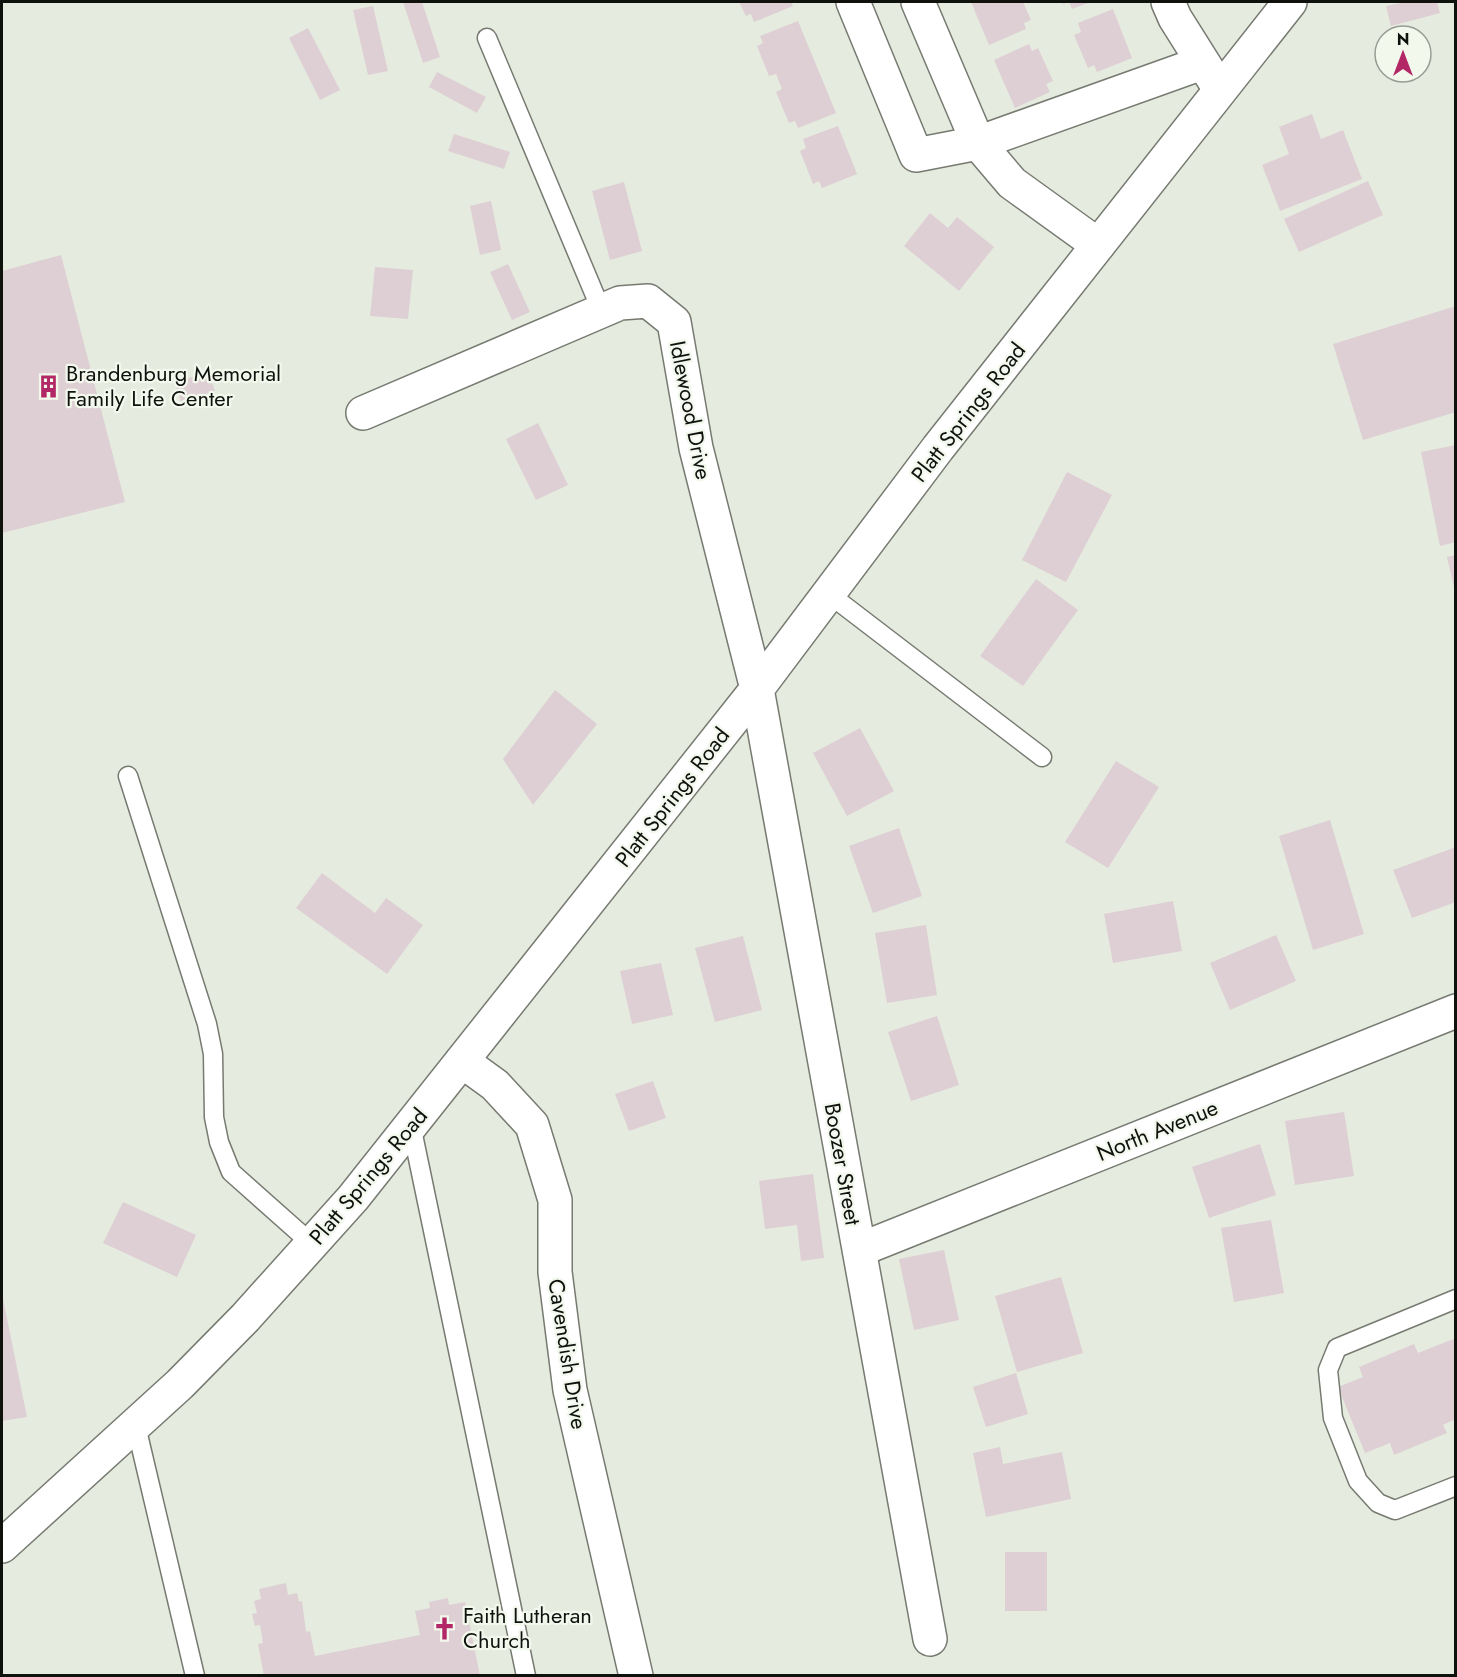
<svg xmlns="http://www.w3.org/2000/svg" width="1457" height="1677" font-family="Jost,sans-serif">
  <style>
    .building { fill: #ddcfd3 }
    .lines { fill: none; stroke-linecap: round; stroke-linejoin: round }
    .service-casing { stroke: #767a70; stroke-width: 21 }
    .minor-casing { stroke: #767a70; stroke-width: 36 }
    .secondary-casing { stroke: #767a70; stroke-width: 36 }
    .service { stroke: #fff; stroke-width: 18 }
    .minor { stroke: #fff; stroke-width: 33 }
    .secondary { stroke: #fff; stroke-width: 33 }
    .labels { text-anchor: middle; stroke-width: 4.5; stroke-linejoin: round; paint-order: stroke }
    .poi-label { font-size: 22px; fill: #0f110d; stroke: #f3f8ed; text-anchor: start }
    .street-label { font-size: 22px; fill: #0f110d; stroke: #f3f8ed }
  </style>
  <rect width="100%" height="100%" fill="#e6ebe0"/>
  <path class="building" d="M403 2H422L440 57 423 63Z
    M739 2H791L793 6 754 22 751 14 746 16Z
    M971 2H1023L1031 20 1024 23 1026 29 989 45Z
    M1062 2H1091L1072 9 1069 2 1063 4Z
    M1406 2H1437L1440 13 1391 26 1386 6Z
    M373 6 388 71 368 75 353 10Z
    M1113 9 1132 58 1097 72 1094 65 1088 68 1074 35 1081 32 1078 23Z
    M798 21 836 113 798 128 795 121 789 123 776 92 782 89 776 74 769 76 757 46 763 43 760 36Z
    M308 28 340 90 320 100 289 38Z
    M1029 44 1032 51 1038 48 1053 81 1046 84 1050 92 1015 108 994 60Z
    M437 72 486 97 477 113 429 87Z
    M1312 114 1321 139 1343 130 1362 179 1280 211 1262 165 1289 154 1279 127Z
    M838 126 857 174 822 188 819 181 813 184 800 151 806 148 803 139Z
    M454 134 510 152 504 169 448 151Z
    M1368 181 1383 215 1299 252 1284 219Z
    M624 182 642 251 610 260 592 191Z
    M491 201 501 250 480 255 470 206Z
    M930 213 948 228 957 217 994 247 959 291 904 246Z
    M61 255 125 502 2 533V271Z
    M508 264 530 312 512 320 490 272Z
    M375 267 413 270 408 319 370 316Z
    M1456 306V412L1363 440 1333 344Z
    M208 371 215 391 181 402 175 383Z
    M538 423 568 485 536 500 506 439Z
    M1456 445V542L1440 546 1421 452Z
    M1067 472 1112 495 1066 582 1022 560Z
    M1456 555V591L1455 592 1447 557Z
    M1036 579 1078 610 1023 686 980 656Z
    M555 690 597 724 533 805 503 759Z
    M860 728 894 791 847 816 813 753Z
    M1116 761 1159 787 1108 868 1065 842Z
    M1330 820 1364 934 1313 950 1279 836Z
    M899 828 922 896 873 913 849 846Z
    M1456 847V902L1412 918 1393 870Z
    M322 873 375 913 386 898 423 925 387 974 296 908Z
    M1173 901 1182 951 1113 963 1104 914Z
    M926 925 937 995 887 1003 875 933Z
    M1276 935 1296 981 1230 1010 1210 963Z
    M743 936 762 1010 715 1022 695 948Z
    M661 963 673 1015 632 1024 620 971Z
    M937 1016 959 1085 911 1101 888 1032Z
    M653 1081 666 1118 629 1131 615 1094Z
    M1344 1112 1354 1176 1295 1185 1285 1121Z
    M1260 1144 1276 1195 1209 1218 1192 1167Z
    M813 1174 824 1258 801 1261 797 1225 765 1229 759 1181Z
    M123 1202 196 1235 177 1277 103 1243Z
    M1271 1220 1284 1293 1234 1302 1221 1228Z
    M944 1250 959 1320 914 1330 899 1259Z
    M1061 1277 1083 1353 1017 1372 995 1296Z
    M2 1294 27 1417 2 1421Z
    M1456 1338V1419L1443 1425 1447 1433 1394 1455 1390 1443 1365 1453 1338 1387 1363 1377 1359 1367 1414 1344 1418 1353Z
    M1016 1373 1028 1414 986 1427 973 1387Z
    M1000 1447 1003 1464 1062 1452 1071 1499 986 1517 973 1453Z
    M1005 1552H1047V1611H1005Z
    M286 1583 288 1595 297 1593 299 1602 302 1601 306 1632 310 1631 315 1656 420 1635 415 1611 430 1608 429 1602 448 1598 449 1605 465 1602 480 1676H264L258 1644 263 1643 260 1625 255 1626 252 1614 257 1613 254 1601 261 1599 259 1589Z"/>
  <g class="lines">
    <defs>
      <path id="service" d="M487 38 602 312
        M829 594 1042 757
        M128 776 207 1024 213 1054 214 1117 219 1142 231 1172 312 1244
        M411 1125 526 1676
        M1456 1299 1337 1348 1328 1370 1333 1418 1358 1481 1378 1503 1395 1510 1456 1486
        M136 1426 195 1676"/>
      <path id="minor" d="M853 2 916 155 978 143 1202 63
        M918 2 978 143 1012 183 1098 245
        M1168 2 1175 18 1214 80
        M363 413 620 303 648 301 674 322 696 448 757 689 930 1639
        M462 1061 495 1085 532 1125 555 1200V1272L570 1390 636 1676
        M859 1250 1456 1011"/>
      <path id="secondary" d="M2 1546 180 1384 245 1318 353 1198 757 689 938 448 1290 2"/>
    </defs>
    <use href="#service" class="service-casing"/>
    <use href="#minor" class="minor-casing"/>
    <use href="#secondary" class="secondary-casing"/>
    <use href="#service" class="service"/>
    <use href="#minor" class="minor"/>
    <use href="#secondary" class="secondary"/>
  </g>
  <defs>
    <symbol id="building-bare" viewBox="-9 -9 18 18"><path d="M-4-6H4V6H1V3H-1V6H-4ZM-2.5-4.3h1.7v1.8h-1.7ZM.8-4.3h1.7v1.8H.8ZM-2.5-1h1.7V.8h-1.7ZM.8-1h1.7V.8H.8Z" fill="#b22867" stroke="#f3f8ed" stroke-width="2.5" paint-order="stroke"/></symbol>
    <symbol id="church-bare" viewBox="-9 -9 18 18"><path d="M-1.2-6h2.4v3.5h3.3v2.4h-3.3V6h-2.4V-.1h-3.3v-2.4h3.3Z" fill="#b22867" stroke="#f3f8ed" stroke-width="2.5" paint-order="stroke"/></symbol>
  </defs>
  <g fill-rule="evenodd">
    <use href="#building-bare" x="32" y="370" width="33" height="33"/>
    <use href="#church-bare" x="428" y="1612" width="33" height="33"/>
  </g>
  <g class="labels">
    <g class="poi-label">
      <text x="66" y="381">Brandenburg Memorial<tspan x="66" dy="25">Family Life Center</tspan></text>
      <text x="463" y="1623">Faith Lutheran<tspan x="463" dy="25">Church</tspan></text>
    </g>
    <g class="street-label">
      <text transform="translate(691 410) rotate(79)" y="8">Idlewood Drive</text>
      <text transform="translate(968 412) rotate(-52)" y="8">Platt Springs Road</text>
      <text transform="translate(672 797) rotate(-52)" y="8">Platt Springs Road</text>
      <text transform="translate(1157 1130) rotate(-22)" y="8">North Avenue</text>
      <text transform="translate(843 1164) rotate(80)" y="8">Boozer Street</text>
      <text transform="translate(368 1176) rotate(-50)" y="8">Platt Springs Road</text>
      <text transform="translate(568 1354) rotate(81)" y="8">Cavendish Drive</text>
    </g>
  </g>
  <rect width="1457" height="1677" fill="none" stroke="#0f110d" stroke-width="6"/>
  <g transform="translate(1403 54)"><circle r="28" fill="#f3f8ed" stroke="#989c93" stroke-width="1.5"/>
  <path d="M0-4.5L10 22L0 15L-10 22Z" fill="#b22867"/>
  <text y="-9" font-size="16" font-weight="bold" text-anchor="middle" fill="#0f110d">N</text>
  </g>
</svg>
